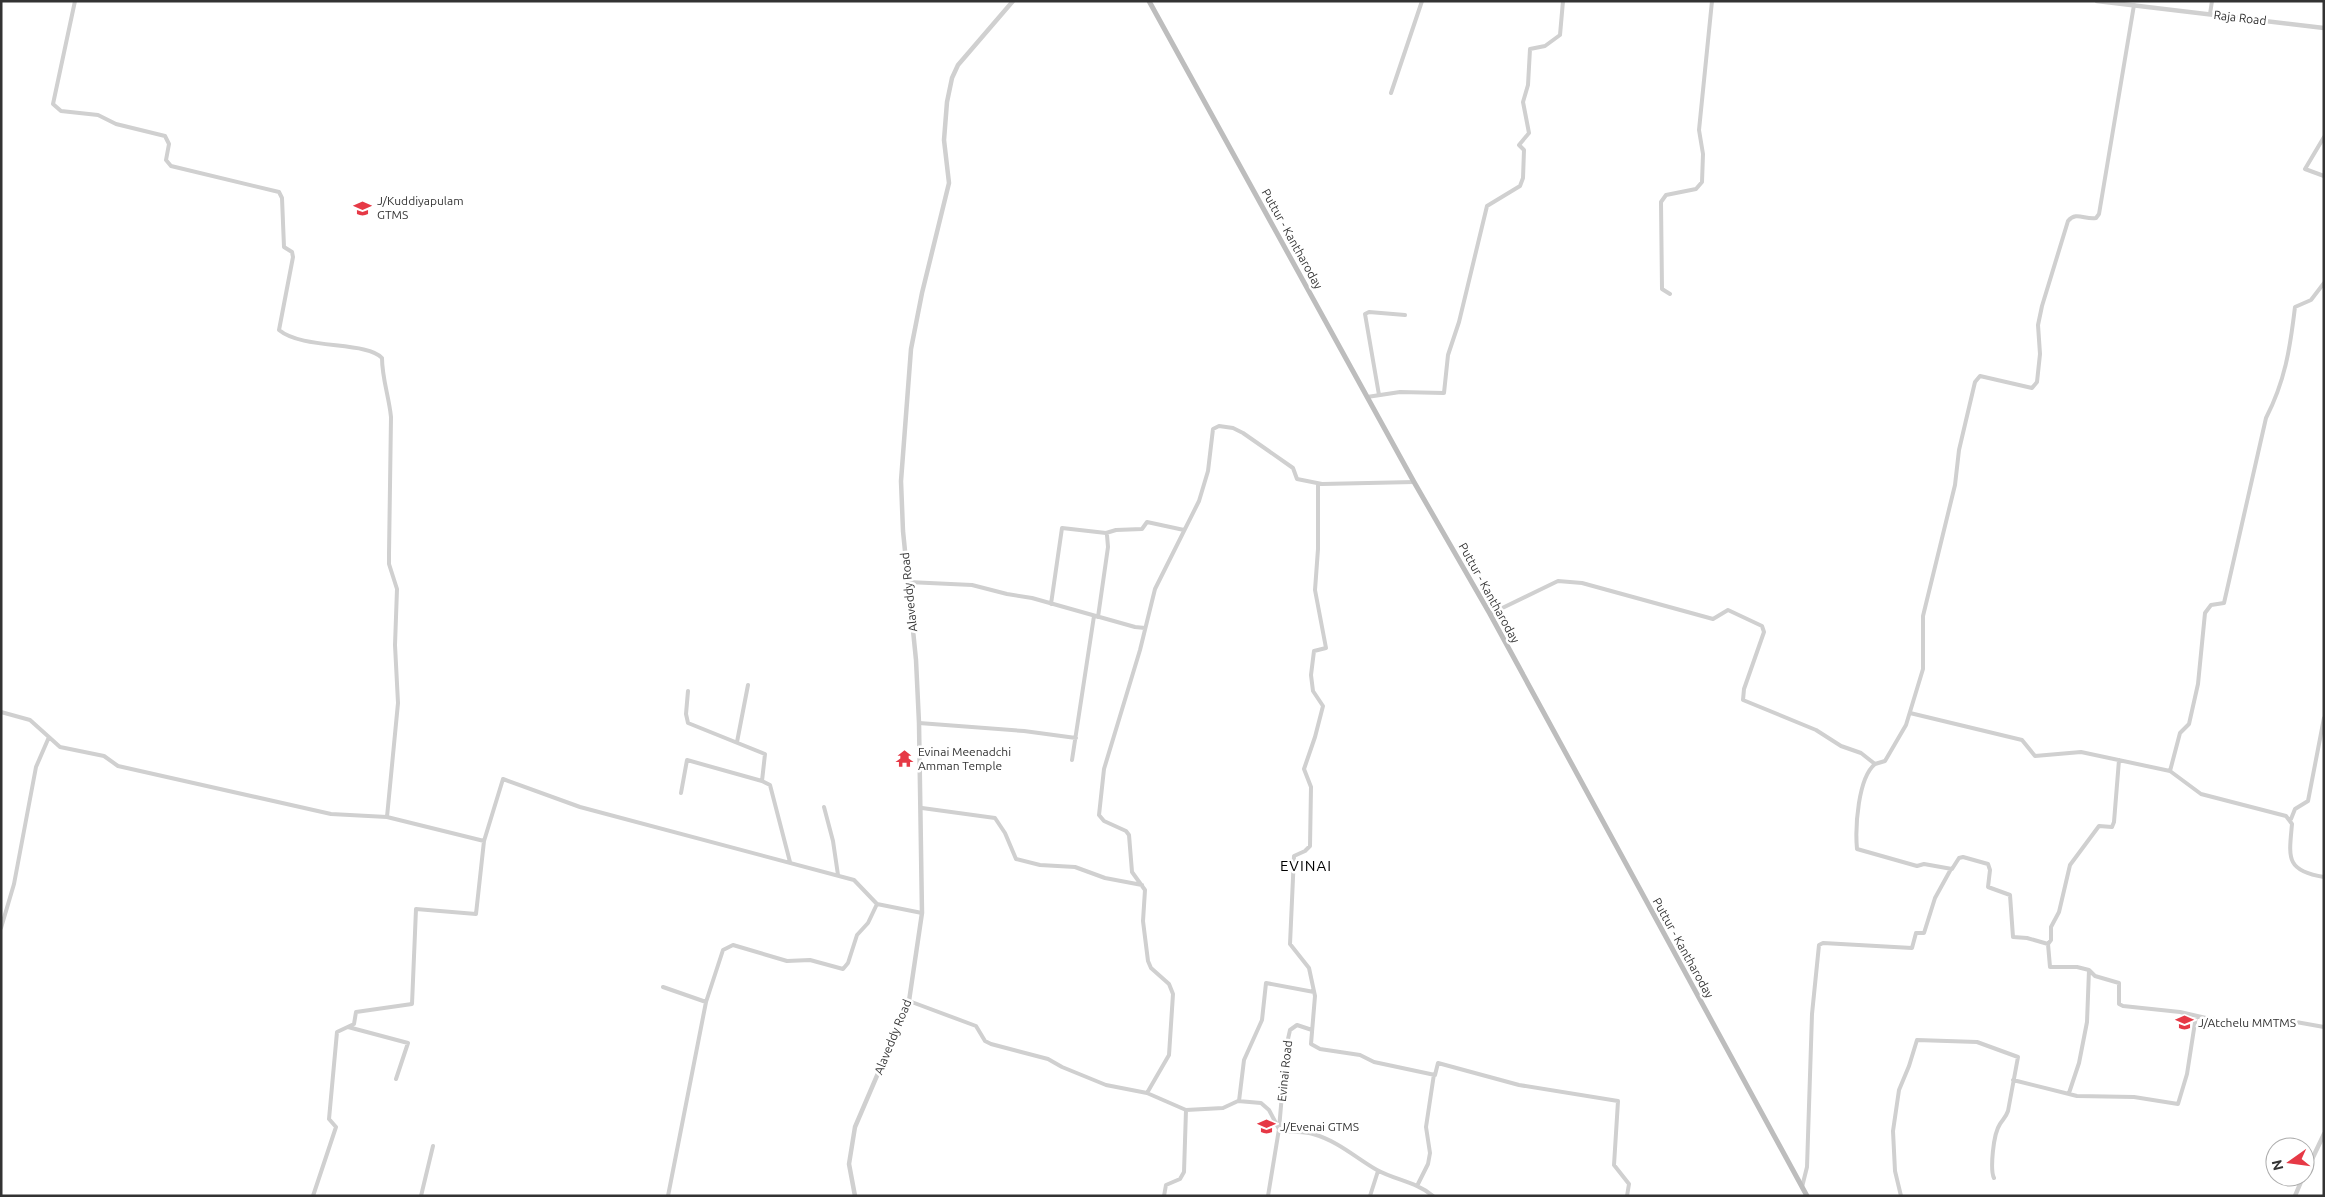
<svg xmlns="http://www.w3.org/2000/svg" width="2325" height="1197" font-family="Ubuntu,sans-serif">
  <style>
    .lines { fill: none; stroke-linecap: round; stroke-linejoin: round }
    .minor { stroke: #d0d0d0; stroke-width: 4 }
    .tertiary { stroke: #d0d0d0; stroke-width: 4.5 }
    .secondary { stroke: #bdbdbd; stroke-width: 5 }
    .labels { text-anchor: middle; stroke-width: 5; stroke-linejoin: round; paint-order: stroke }
    .street-label { font-size: 12px; fill: #333; stroke: #fff }
    .poi-label { font-size: 12px; fill: #333; stroke: #fff; text-anchor: start }
    .quarter-label { font-size: 15px; letter-spacing: 1px; fill: #000; stroke: #fff }
  </style>
  <rect width="100%" height="100%" fill="#fff"/>
  <g class="lines">
    <path class="minor" d="M75 1 53 104 61 111 98 115 116 124 165 136 169 144 166 160 171 166 279 192 282 198 284 247 292 252 293 257 279 330C303 350 367 341 382 358 382 378 389 397 391 417L389 554V564L397 589 395 645 398 703 387 817
      M2210 14 2212 1
      M1391 93 1422 1
      M2324 137 2305 169 2324 176
      M1670 294 1662 289 1661 202 1666 195 1696 189 1702 182 1703 154 1699 130 1712 1
      M1379 395 1365 314 1369 312 1405 315
      M1367 397 1400 392 1444 393 1448 355 1459 322 1487 206 1520 186 1523 178 1524 150 1519 145 1529 133 1523 102 1528 85 1530 49 1545 46 1560 35 1563 1
      M1318 484V549L1315 590 1326 648 1314 651 1311 675 1313 691 1323 706 1315 737 1304 769 1311 787 1310 846 1305 851 1294 856 1290 944 1309 968 1315 996 1311 1044 1320 1049 1360 1055 1374 1062 1435 1075 1438 1063 1519 1085 1618 1101 1614 1165 1629 1184 1627 1196
      M908 582 972 585 1007 594 1032 598 1135 627 1145 628
      M1051 604 1062 528 1106 533 1116 530 1142 529 1147 522 1184 530
      M1490 614 1558 581 1582 583 1713 619 1728 610 1762 626 1764 632 1744 689 1743 700 1816 730 1841 746 1861 753 1875 764 1885 761 1906 725 1923 669V616L1955 485 1959 450 1975 382 1980 376 2032 388 2037 382 2040 354 2038 325 2042 306 2068 221C2076 211 2085 220 2096 218L2099 214 2134 5
      M1098 617 1108 547 1107 535
      M688 691 686 714 688 723 765 754 762 781
      M1 712 30 720 60 747 104 756 118 766 331 814 387 817 484 841 503 779 580 807 854 880 877 904 922 913
      M1910 713 2022 740 2035 756 2081 752 2170 771 2201 794 2286 816 2292 824C2289 857 2285 871 2324 877
      M919 723 1024 731 1076 738
      M737 742 748 685
      M1072 760 1094 616
      M1875 764C1858 778 1855 827 1857 849L1917 866 1924 864 1952 869 1959 858 1963 857 1988 864 1990 870 1988 887 2010 895 2013 937 2027 938 2048 944
      M2170 771 2180 733 2189 724 2198 684 2205 613 2211 605 2224 603 2266 418C2285 381 2290 349 2295 307L2311 300 2324 283
      M681 793 687 760 762 781 770 785 790 862
      M824 807 833 841 838 875
      M922 808 995 818 1005 833 1016 859 1040 865 1075 867 1105 878 1142 885
      M2291 819 2295 809 2308 801 2324 718
      M1 928 14 884 36 767 49 737
      M2089 970 2095 976 2119 983V1004L2123 1006 2180 1012 2228 1023 2241 1024 2261 1021 2296 1022 2324 1027
      M663 987 706 1002
      M909 1001 976 1026 985 1041 991 1044 1048 1059 1062 1067 1106 1085 1147 1093 1186 1110 1223 1108 1238 1101 1261 1103 1269 1110 1279 1129C1290 1133 1302 1131 1313 1134 1338 1141 1356 1158 1377 1170 1395 1180 1417 1182 1433 1196
      M348 1027 408 1043 396 1079
      M2013 1080 2077 1096 2134 1097 2178 1104 2187 1074 2196 1016
      M1147 1093 1169 1055 1173 994 1169 984 1151 968 1148 961 1143 921 1145 890 1132 872 1129 835 1126 831 1104 821 1099 815 1104 769 1140 650 1155 589 1199 501 1208 471 1213 429 1219 426 1233 428 1243 433 1293 468 1297 479 1322 484 1414 482
      M2069 1093 2079 1063 2087 1022 2089 970 2077 967H2050L2048 944 2051 940V927L2059 912 2070 865 2099 826 2112 827 2114 822 2119 760
      M1239 1101 1244 1060 1262 1020 1266 983 1314 992
      M1417 1186 1428 1164 1430 1153 1426 1127 1434 1074
      M1802 1187 1807 1167 1812 1014 1819 945 1823 943 1912 948 1916 933H1924L1935 898 1951 869
      M313 1196 336 1127 329 1119 337 1032 354 1024 356 1012 412 1004 416 909 476 914 484 841
      M421 1196 433 1146
      M668 1196 706 1002 723 950 733 945 787 961 810 960 843 969 848 963 857 935 868 923 877 904
      M1164 1196 1166 1185 1180 1179 1184 1172 1186 1110
      M1268 1196 1279 1129 1286 1048 1290 1030 1297 1025 1312 1030
      M1370 1196 1378 1171
      M1901 1196 1895 1171 1893 1131 1899 1090 1909 1066 1917 1040 1977 1042 2018 1057 2008 1111C2006 1117 2003 1119 2000 1124 1993 1134 1990 1170 1994 1178"/>
    <path class="tertiary" d="M2097 1 2324 28
      M2305 1174 2324 1134
      M855 1196 849 1164 855 1127 909 1001 922 913 919 723 916 660 903 531 901 481 911 349 922 293 949 183 944 140 947 102 952 78 958 65 1013 1
      M2295 1196 2303 1177"/>
    <path class="secondary" d="M1149 1 1414 482 1490 614 1807 1196"/>
  </g>
  <defs>
    <symbol id="school-bare" viewBox="-9 -9 18 18"><path d="M0-5L7-2L0 1L-7-2ZM-4 1L0 2.5L4 1V4Q0 6-4 4Z" fill="#e63946" stroke="#fff" stroke-width="2.5" paint-order="stroke"/></symbol>
    <symbol id="temple-bare" viewBox="-9 -9 18 18"><path d="M0-6L5-2H3V0L6.5 2.5H4V6H1.5V3h-3V6H-4V2.5H-6.5L-3 0V-2H-5Z" fill="#e63946" stroke="#fff" stroke-width="2.5" paint-order="stroke"/></symbol>
  </defs>
  <g fill-rule="evenodd">
    <use href="#school-bare" x="350" y="196" width="25" height="25"/>
    <use href="#temple-bare" x="892" y="746" width="25" height="25"/>
    <use href="#school-bare" x="2172" y="1010" width="25" height="25"/>
    <use href="#school-bare" x="1254" y="1114" width="25" height="25"/>
  </g>
  <g class="labels">
    <g class="street-label">
      <text transform="translate(2240 18) rotate(7)" y="4">Raja Road</text>
      <text transform="translate(1292 239) rotate(61)" y="4">Puttur - Kantharoday</text>
      <text transform="translate(909 592) rotate(-96)" y="4">Alaveddy Road</text>
      <text transform="translate(1489 593) rotate(61)" y="4">Puttur - Kantharoday</text>
      <text transform="translate(1683 948) rotate(61)" y="4">Puttur - Kantharoday</text>
      <text transform="translate(893 1037) rotate(-68)" y="4">Alaveddy Road</text>
      <text transform="translate(1285 1071) rotate(-84)" y="4">Evinai Road</text>
    </g>
    <g class="poi-label">
      <text x="377" y="205">J/Kuddiyapulam<tspan x="377" dy="14">GTMS</tspan></text>
      <text x="918" y="756">Evinai Meenadchi<tspan x="918" dy="14">Amman Temple</tspan></text>
      <text x="2198" y="1027">J/Atchelu MMTMS</text>
      <text x="1280" y="1131">J/Evenai GTMS</text>
    </g>
    <g class="quarter-label">
      <text x="1306" y="871">EVINAI</text>
    </g>
  </g>
  <rect width="2325" height="1197" fill="none" stroke="#333333" stroke-width="5"/>
  <g transform="translate(2290 1162) rotate(256)"><circle r="24" fill="#ffffff" stroke="#adadad"/>
  <path d="M0-4L9 19L0 12L-9 19Z" fill="#e63946"/>
  <text y="-8" font-size="14" font-weight="bold" text-anchor="middle" fill="#333333">N</text>
  </g>
</svg>
